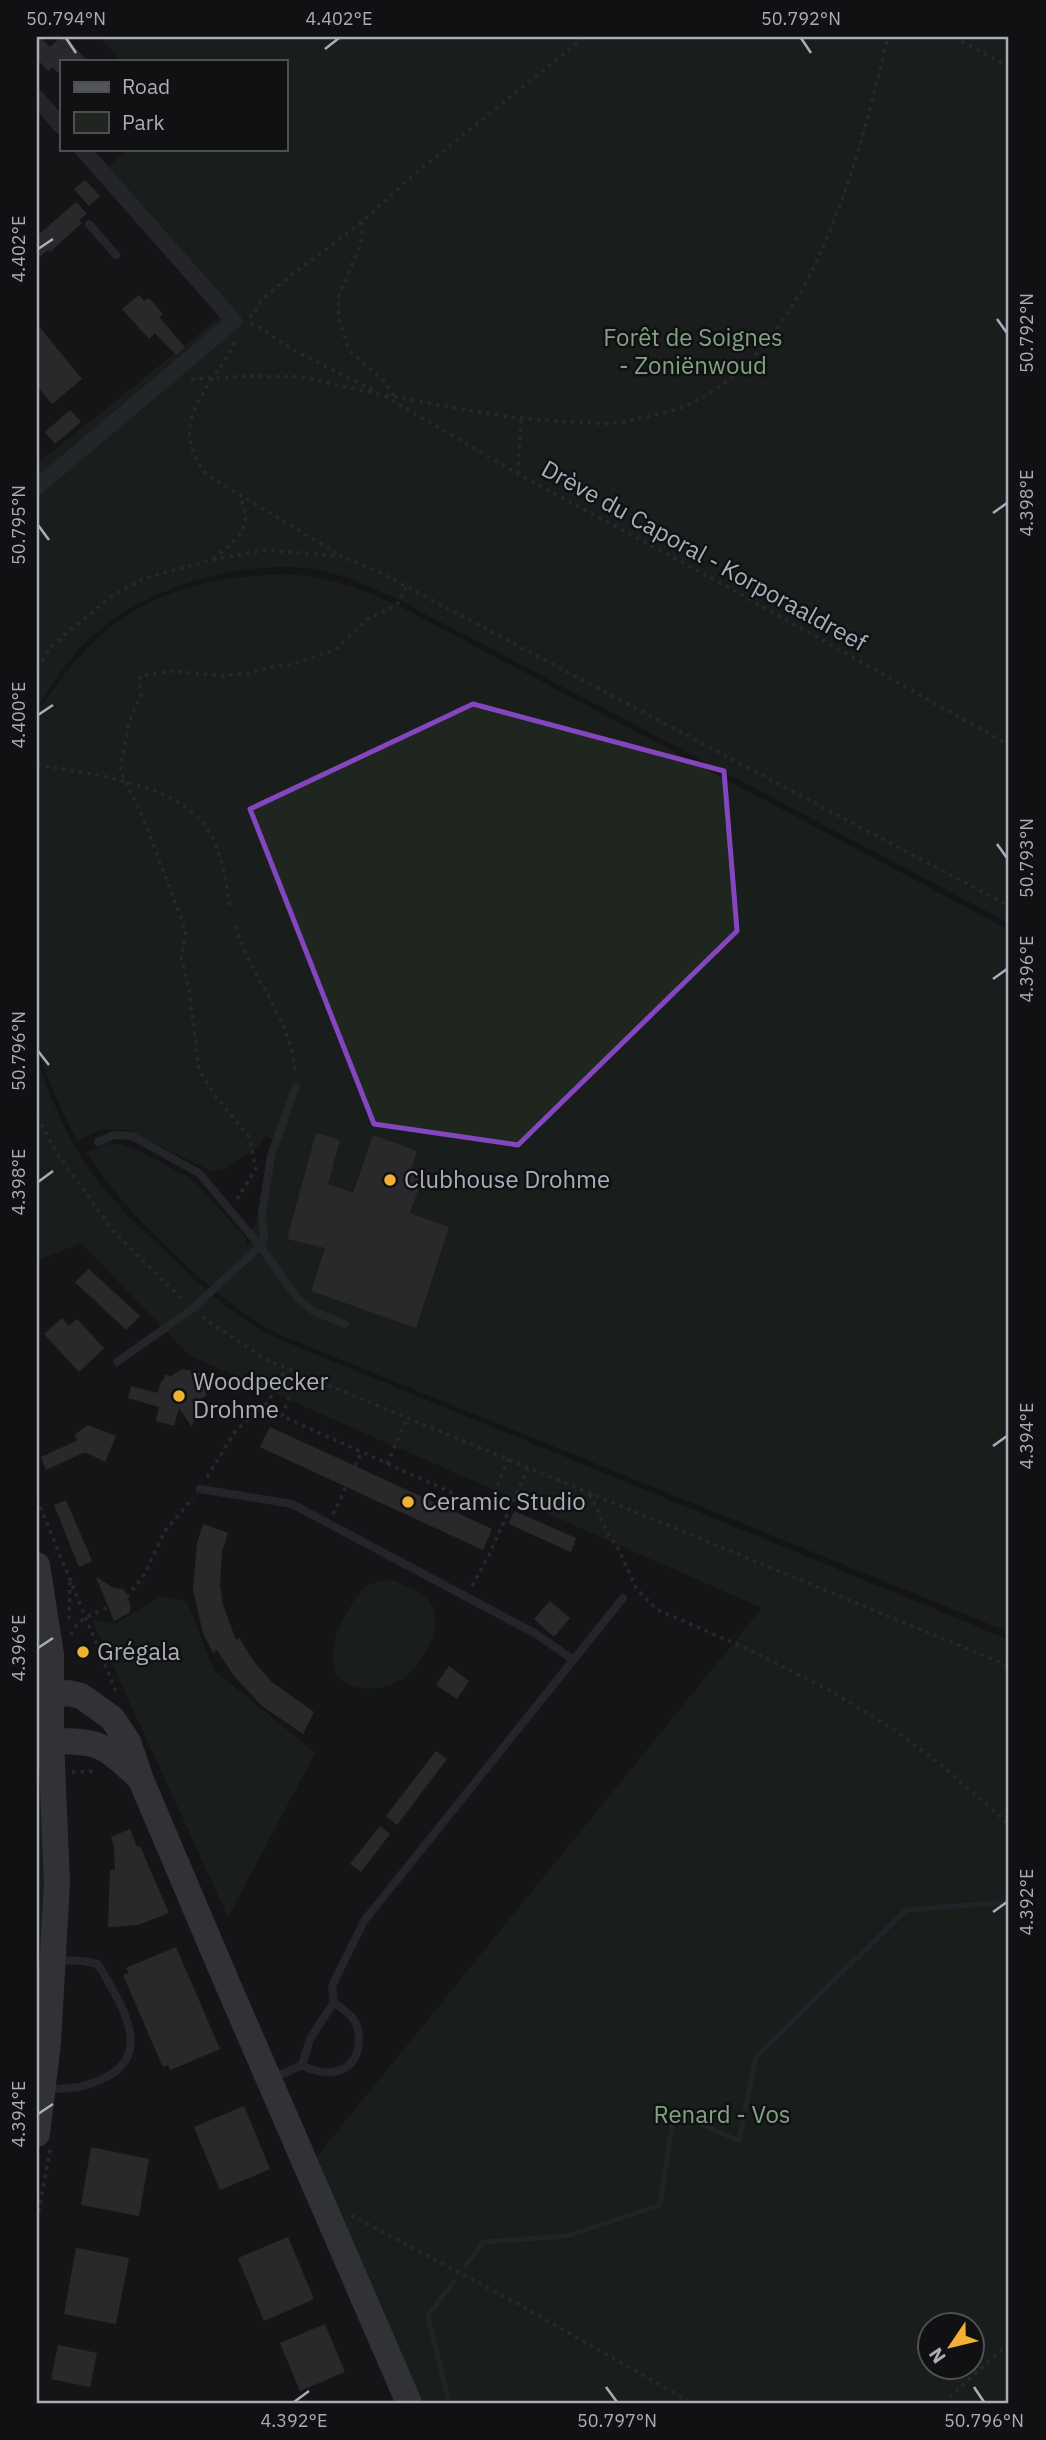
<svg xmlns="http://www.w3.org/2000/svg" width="1046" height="2440" font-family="'IBM Plex Sans',sans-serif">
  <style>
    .green { fill: #1e261f; fill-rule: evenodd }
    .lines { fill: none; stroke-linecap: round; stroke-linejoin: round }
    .stream { stroke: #2c353c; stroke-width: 5 }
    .building { fill: #404145 }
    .path { stroke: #3d3f44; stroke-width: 3.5; stroke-dasharray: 3.5 5; stroke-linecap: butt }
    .lane { stroke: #37383d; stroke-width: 8 }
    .street { stroke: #37383d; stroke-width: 16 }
    .primary { stroke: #53555c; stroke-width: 26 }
    .marked { fill: none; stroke: #8446be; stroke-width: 5; stroke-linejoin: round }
    .ticks { fill: none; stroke: #a8adb8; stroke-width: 2.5 }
    .poi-dot { fill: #f2b134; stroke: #111113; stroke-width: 2.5 }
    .labels { text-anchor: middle; stroke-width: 5; stroke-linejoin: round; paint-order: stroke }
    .park-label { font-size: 24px; fill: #7fa381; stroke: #111113 }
    .street-label { font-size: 24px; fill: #a8adb8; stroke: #111113 }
    .poi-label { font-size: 24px; fill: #a8adb8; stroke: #111113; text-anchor: start }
    .neatline { fill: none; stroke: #a8adb8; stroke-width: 2.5 }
    .ticks-label { font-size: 18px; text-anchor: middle; fill: #a8adb8 }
  </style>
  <rect width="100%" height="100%" fill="#161618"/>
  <path class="green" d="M100 37H1009V923L399 600C372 587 344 574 313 569 238 559 138 589 85 643 66 662 52 685 37 708V464L220 317 99 175 129 149H285V61H121Z
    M285 574C329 576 366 590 405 609L1009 930V1632L278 1334C235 1311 204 1282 168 1248 138 1219 109 1189 87 1153L101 1145 120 1144 141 1152 192 1179 245 1237 247 1246 254 1239 251 1229 255 1225 272 1140 265 1135 260 1145 227 1168 211 1171 128 1130 102 1129 77 1141 58 1102 37 1049V714C102 612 164 579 285 574Z
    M37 1060C51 1099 68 1141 93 1175 111 1199 133 1221 155 1242 193 1279 228 1313 276 1338L1009 1640V2403H410L309 2166 762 1608 190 1356 81 1243 37 1261ZM930 2324H972V2366H930Z
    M393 1580C402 1585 418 1590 426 1598 445 1616 432 1643 420 1661 410 1676 395 1686 377 1688 321 1693 327 1647 347 1612 352 1604 359 1592 367 1586 374 1581 385 1581 393 1580Z
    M161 1596 187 1602 214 1670 315 1753 228 1917 92 1620 115 1624Z
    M37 1791H46L48 1928 37 2073Z"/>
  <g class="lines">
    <path class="stream" d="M466 2265 483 2242 567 2236 660 2205 674 2112 739 2141 756 2057 906 1910 1009 1902
      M449 2403 428 2316 454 2281"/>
  </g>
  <path class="building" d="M37 37H40L50 47 59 39 67 38 87 61H61V76L53 67 48 71 37 59Z
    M85 180 100 196 89 206 74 189Z
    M76 202 87 214 79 220 82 223 50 252 48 250 37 259V236Z
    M139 295 144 301 149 298 163 314 159 317 185 347 176 355 155 333 149 339 122 309Z
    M37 324 82 379 52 404 37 386Z
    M70 410 81 422 55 444 45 432Z
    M316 1133 340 1140 328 1184 353 1193 373 1135 417 1151 411 1169 424 1174 410 1213 449 1227 416 1328 311 1291 325 1248 287 1239Z
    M89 1269 140 1316 126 1330 75 1282Z
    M62 1318 69 1326 77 1319 104 1348 79 1372 44 1334Z
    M182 1369 201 1373 208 1378 206 1396 199 1400 192 1427 179 1408 174 1426 156 1421 159 1407 128 1398 131 1386 158 1393 161 1381H163L165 1375 171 1376Z
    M88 1425 116 1436 105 1462 85 1452 46 1470 41 1457 78 1440 74 1435Z
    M270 1427 492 1529 483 1550 260 1447Z
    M66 1500 92 1561 79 1567 54 1505Z
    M514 1511 576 1538 571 1552 509 1524Z
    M203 1524 228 1533 222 1551 220 1585 223 1605 236 1640 239 1638 254 1662 272 1682 314 1712 303 1734 262 1706 234 1676 217 1650 213 1653 203 1633 193 1590 197 1543Z
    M96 1577 114 1588 124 1589 131 1607 129 1613 114 1621Z
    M550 1601 570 1618 554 1637 534 1619Z
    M449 1666 469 1681 457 1699 436 1685Z
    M436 1751 447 1759 397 1825 386 1816Z
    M380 1826 390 1834 361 1872 350 1864Z
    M130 1829 137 1847 140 1846 169 1913 138 1925 108 1927 110 1870H115L114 1847 111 1837Z
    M176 1947 220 2049 170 2070 168 2065 163 2067 123 1975 129 1973 126 1968Z
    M244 2106 270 2169 220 2190 194 2127Z
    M91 2147 149 2159 139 2216 81 2205Z
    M288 2237 314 2299 264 2321 238 2258Z
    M76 2248 129 2258 116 2324 64 2314Z
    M325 2324 345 2372 300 2391 280 2343Z
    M58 2345 97 2353 90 2387 51 2379Z"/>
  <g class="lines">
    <path class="path" d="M954 37 1009 67
      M363 222 361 243 338 298 339 319 349 350 385 382 395 397
      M250 318 263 299 285 280 363 221 411 177 585 37
      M250 324 259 327 295 351 375 391
      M235 342C211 391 164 421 207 475L338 554
      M191 379 253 376 303 377 383 395 518 474 715 580 1009 745
      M386 395C450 407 514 421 580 422 592 423 606 424 618 423 628 422 638 418 649 416 660 413 674 411 685 406 813 350 858 160 888 37
      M518 474 521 420
      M213 559C235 540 255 529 240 497
      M37 668 53 645 80 622 111 597 142 579 211 560 265 550 341 556 375 570 1009 906
      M37 765C87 773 179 783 208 830 223 853 225 880 230 907
      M235 926C250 976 292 1019 295 1073
      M37 1117 58 1155 114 1232 183 1300
      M237 1199 256 1169 249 1137 214 1094 199 1070 189 988 181 959 186 931 144 820 120 770 129 722 141 694 140 676 173 671 221 676 251 673 279 665H290L335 650 368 619 397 605 406 587
      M202 1317 267 1360 1009 1666
      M298 1373 282 1416 488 1509 508 1459
      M387 1464 407 1418
      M355 1466 361 1453
      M207 1477 236 1430 268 1402 286 1368
      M590 1494 607 1532 620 1552 636 1588 656 1609 743 1647 829 1690 893 1729 939 1763 1009 1824
      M37 1499 117 1694
      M333 1514 346 1487
      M472 1586 489 1555 528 1468
      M127 1597 144 1575 165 1531 193 1498
      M69 1619 70 1582
      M71 1635C76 1619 94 1614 108 1607
      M72 1772 96 1771
      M351 2215 507 2298 692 2403
      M37 2220 50 2150
      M943 2403 1009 2343"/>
    <path class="lane" d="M89 224 116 255
      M296 1086 271 1156 262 1214 264 1237 260 1246 298 1299 313 1311 345 1324
      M98 1142 114 1135 132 1136 199 1173 260 1246 192 1309 117 1362
      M200 1489 292 1504 536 1634 572 1659
      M302 2065 310 2039 334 2002 332 1986 364 1921 623 1598
      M302 2065C326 2078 357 2075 359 2041 359 2034 358 2026 354 2020 350 2013 340 2008 334 2002
      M273 2078 302 2065
      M46 2090C57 2088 69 2089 79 2087 161 2067 128 2015 98 1964L83 1961 56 1960"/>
    <path class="street" d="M37 98 61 126
      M37 487 234 321 82 149"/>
    <path class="primary" d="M37 1565 51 1655V1741L57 1883 48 2042 37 2134
      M37 1698 68 1693 81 1696 112 1718 128 1742 141 1780 228 1985 409 2403
      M51 1741C102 1741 102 1744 139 1777"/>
  </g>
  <path d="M0 0H1046V2440H0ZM473 704 724 771 737 931 518 1145 374 1124 250 809Z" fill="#161618" fill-opacity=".55" fill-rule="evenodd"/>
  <path class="marked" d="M473 704 724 771 737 931 518 1145 374 1124 250 809Z"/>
  <path class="ticks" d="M66 38 76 53M801 38 811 53M325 49 339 38M38 249 53 239M997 319 1007 333M993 513 1007 503M38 525 49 540M38 715 53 705M997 844 1007 858M993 979 1007 969M38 1051 49 1065M38 1182 53 1171M993 1446 1007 1436M38 1648 53 1638M993 1912 1007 1902M38 2114 53 2104M606 2387 617 2402M974 2387 984 2402M294 2402 309 2391"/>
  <g class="poi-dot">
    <circle cx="390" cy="1180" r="7"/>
    <circle cx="179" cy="1396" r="7"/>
    <circle cx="408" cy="1502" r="7"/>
    <circle cx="83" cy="1652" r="7"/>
  </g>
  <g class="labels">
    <g class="park-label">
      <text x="693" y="346">Forêt de Soignes<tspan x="693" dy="28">- Zoniënwoud</tspan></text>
      <text x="722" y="2123">Renard - Vos</text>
    </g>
    <g class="street-label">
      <text transform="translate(704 556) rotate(29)" y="8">Drève du Caporal - Korporaaldreef</text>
    </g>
    <g class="poi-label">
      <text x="404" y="1188">Clubhouse Drohme</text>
      <text x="193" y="1390">Woodpecker<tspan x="193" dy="28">Drohme</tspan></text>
      <text x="422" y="1510">Ceramic Studio</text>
      <text x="97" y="1660">Grégala</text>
    </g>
  </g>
  <rect width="1046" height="2440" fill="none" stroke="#111113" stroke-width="77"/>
  <rect x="60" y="60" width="228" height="91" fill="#111113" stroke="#4d4f55" stroke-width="2"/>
  <rect x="74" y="82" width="35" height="10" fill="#53555c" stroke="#4d4f55" stroke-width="2"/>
  <text x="122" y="94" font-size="21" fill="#a8adb8">Road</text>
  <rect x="74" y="112" width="35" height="21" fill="#1e261f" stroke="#4d4f55" stroke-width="2"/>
  <text x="122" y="130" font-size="21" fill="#a8adb8">Park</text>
  <g transform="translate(951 2346) rotate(235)"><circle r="33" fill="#111113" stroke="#4d4f55" stroke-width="2"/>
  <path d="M0-5L12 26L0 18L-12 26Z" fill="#f2b134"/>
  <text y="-10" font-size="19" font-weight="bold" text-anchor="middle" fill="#a8adb8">N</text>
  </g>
  <rect x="38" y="38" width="969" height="2364" class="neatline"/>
  <g class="ticks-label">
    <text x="66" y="25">50.794°N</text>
    <text x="339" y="25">4.402°E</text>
    <text x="801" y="25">50.792°N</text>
    <text transform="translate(19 249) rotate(-90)" y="6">4.402°E</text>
    <text transform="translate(1027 333) rotate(-90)" y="6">50.792°N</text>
    <text transform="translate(1027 503) rotate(-90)" y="6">4.398°E</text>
    <text transform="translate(19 525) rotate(-90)" y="6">50.795°N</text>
    <text transform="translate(19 715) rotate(-90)" y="6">4.400°E</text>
    <text transform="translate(1027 858) rotate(-90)" y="6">50.793°N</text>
    <text transform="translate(1027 969) rotate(-90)" y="6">4.396°E</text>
    <text transform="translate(19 1051) rotate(-90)" y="6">50.796°N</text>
    <text transform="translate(19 1182) rotate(-90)" y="6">4.398°E</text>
    <text transform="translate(1027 1436) rotate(-90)" y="6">4.394°E</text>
    <text transform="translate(19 1648) rotate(-90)" y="6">4.396°E</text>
    <text transform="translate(1027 1902) rotate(-90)" y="6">4.392°E</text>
    <text transform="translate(19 2114) rotate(-90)" y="6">4.394°E</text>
    <text x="294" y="2427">4.392°E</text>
    <text x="617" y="2427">50.797°N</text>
    <text x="984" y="2427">50.796°N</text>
  </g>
</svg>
